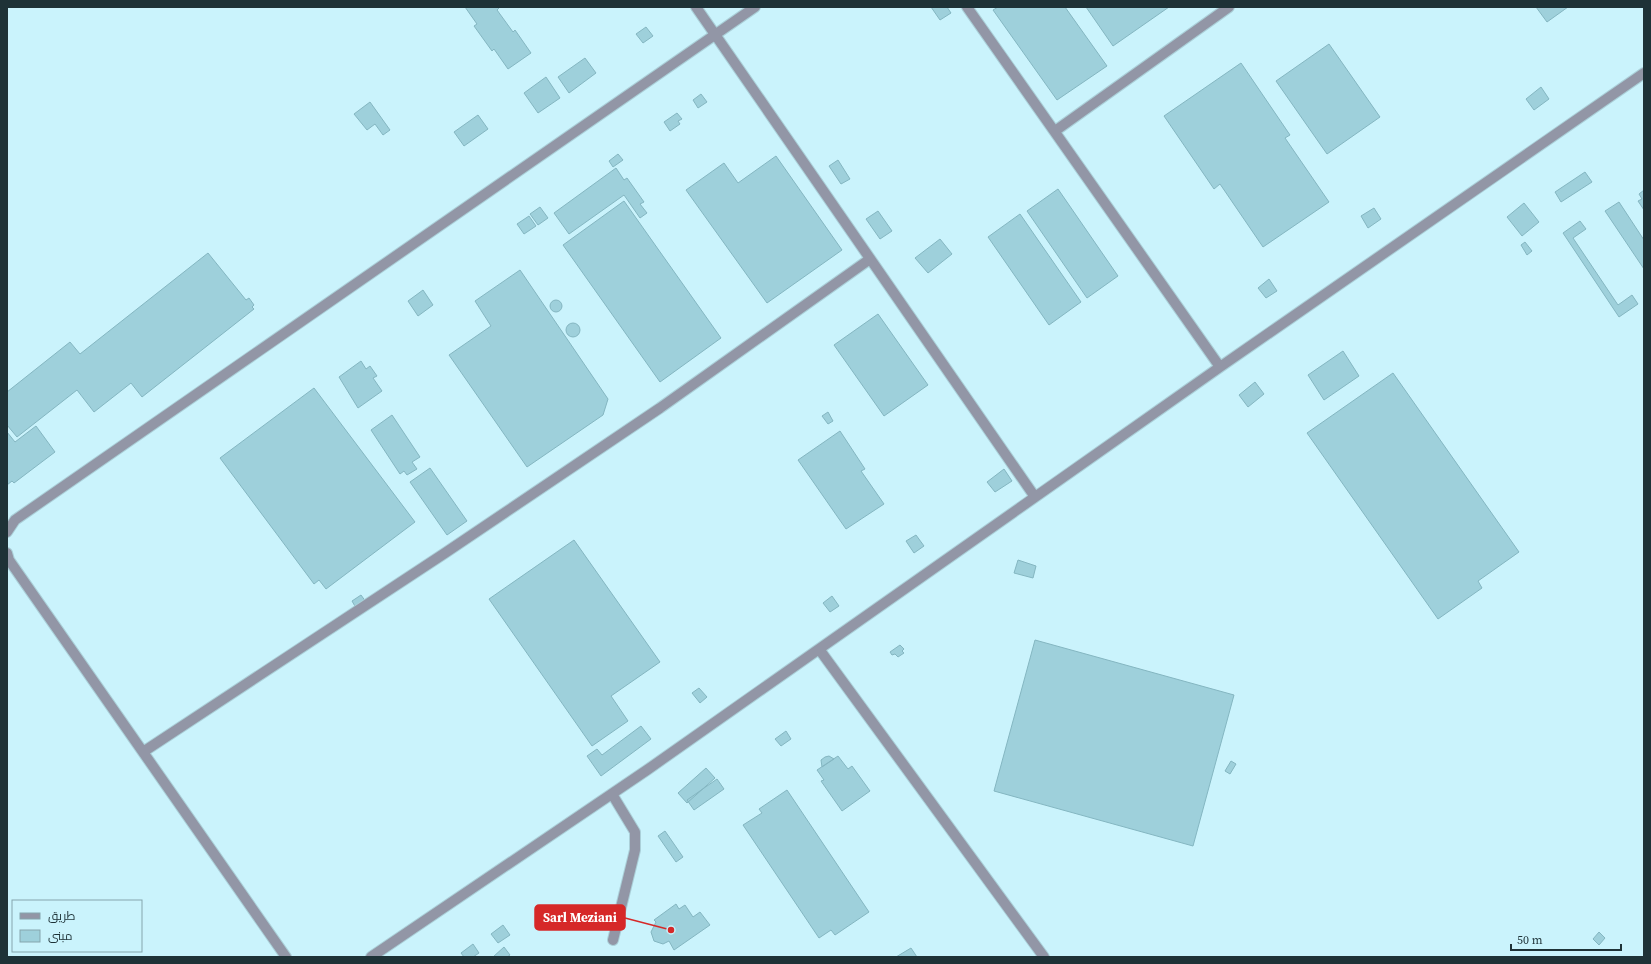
<svg xmlns="http://www.w3.org/2000/svg" width="1651" height="964" font-family="'Source Serif 4',Cairo,serif">
  <style>
    .building { fill: #9ed0db; stroke: #84b6c1 }
    .lines { fill: none; stroke-linecap: round; stroke-linejoin: round }
    .minor-casing { stroke: #abd0d9; stroke-width: 12 }
    .minor { stroke: #9296a6; stroke-width: 10 }
    .leader { fill: none; stroke: #d62828; stroke-width: 1.5 }
    .callout-dot { fill: #d62828; stroke: #caf3fc; stroke-width: 1.5 }
    .callout { fill: #d62828; stroke: #d62828; stroke-width: 1.5 }
    .callout-label { font-size: 13px; text-anchor: middle; font-weight: bold; fill: #fff }
  </style>
  <rect width="100%" height="100%" fill="#caf3fc"/>
  <path class="building" d="M465 7H500L497 10 513 32 515 30 531 53 508 69 494 49 492 51 474 26 477 24Z
    M931 7H947L951 13 940 20Z
    M998 7H1065L1107 66 1057 100 993 10Z
    M1086 7H1169L1113 46Z
    M1536 7H1568L1547 22Z
    M646 27 653 36 643 43 636 34Z
    M1329 44 1380 117 1327 154 1276 81Z
    M585 58 596 73 569 93 558 77Z
    M1241 63 1290 135 1285 138 1329 202 1263 247 1220 184 1214 189 1164 116Z
    M546 77 560 98 538 113 524 93Z
    M1541 87 1549 99 1534 110 1526 99Z
    M701 94 707 102 698 108 693 100Z
    M370 102 390 130 383 135 375 124 367 130 354 114Z
    M677 113 682 119 678 121 680 124 670 131 664 122Z
    M478 115 488 129 464 146 454 132Z
    M618 154 623 160 613 167 609 161Z
    M776 156 842 250 767 303 686 190 724 163 738 183Z
    M838 160 850 179 841 184 829 166Z
    M616 168 624 180 627 178 644 202 640 204 647 213 640 218 624 195 569 234 554 213Z
    M1585 172 1592 182 1561 202 1555 192Z
    M1058 189 1118 276 1087 298 1027 211Z
    M1644 190V210L1638 201 1642 199 1639 194Z
    M624 201 721 338 660 382 563 245Z
    M1619 202 1644 240V269L1605 211Z
    M1524 203 1539 222 1522 236 1507 217Z
    M540 207 548 218 538 225 530 214Z
    M1374 208 1381 219 1368 228 1361 216Z
    M878 211 892 231 880 239 866 219Z
    M1020 214 1081 302 1049 325 988 237Z
    M529 216 536 226 524 234 517 224Z
    M1580 221 1586 229 1573 238 1618 305 1632 295 1638 304 1619 317 1563 233Z
    M940 239 952 254 928 273 915 258Z
    M1525 242 1532 251 1527 255 1521 245Z
    M208 253 246 300 249 298 254 305 252 307 254 309 142 397 131 383 94 412 77 390 17 437 7 425V392L70 342 80 354Z
    M520 270 608 399 603 415 527 467 449 355 491 326 475 301Z
    M1269 279 1277 291 1266 298 1258 288Z
    M423 290 433 305 418 316 408 301Z
    M550 306a6 6 0 1 1 12 0a6 6 0 1 1-12 0Z
    M878 314 928 385 884 416 834 345Z
    M566 330a7 7 0 1 1 14 0a7 7 0 1 1-14 0Z
    M1343 351 1359 376 1324 400 1308 375Z
    M361 361 366 369 370 366 377 376 373 378 382 391 358 408 339 377Z
    M1393 373 1519 552 1478 581 1482 588 1438 619 1307 433Z
    M1255 382 1264 394 1248 407 1239 395Z
    M314 388 415 522 326 589 319 580 314 584 220 458Z
    M828 412 833 421 828 424 822 416Z
    M392 415 420 457 412 462 417 469 407 475 404 471 400 474 371 430Z
    M36 426 55 452 14 483 12 481 7 485V432L15 442Z
    M840 431 865 469 861 471 884 504 846 529 798 460Z
    M430 468 467 521 447 535 410 482Z
    M1004 469 1012 481 995 492 987 482Z
    M916 535 924 546 914 553 906 541Z
    M574 540 660 662 611 696 628 721 592 746 489 599Z
    M1018 560 1036 566 1033 578 1014 573Z
    M361 595 366 602 356 608 352 601Z
    M832 596 839 606 830 612 823 603Z
    M1035 640 1234 695 1193 846 994 791Z
    M900 645 904 649 902 651 904 653 898 657 895 654 892 655 890 652Z
    M699 688 707 697 700 703 692 693Z
    M641 726 651 739 601 776 587 756 597 749 602 755Z
    M786 731 791 739 781 746 775 739Z
    M829 756 834 759 822 767 821 760 825 757Z
    M838 756 848 769 852 766 870 791 842 811 821 781 824 780 817 770Z
    M1231 761 1236 764 1230 774 1225 771Z
    M706 768 715 778 687 803 678 793Z
    M717 779 724 789 694 810 687 800Z
    M787 790 869 912 835 935 831 930 819 938 743 825 762 813 759 809Z
    M665 831 683 857 676 862 658 836Z
    M676 904 679 909 685 905 693 917 700 912 710 925 674 950 669 941 663 944 654 941 651 932 656 922 654 920Z
    M503 925 510 935 498 943 491 934Z
    M1599 932 1605 938 1599 945 1593 939Z
    M473 944 479 953 473 957H464L461 953Z
    M504 947 510 955 507 957H493Z
    M911 948 917 957H896Z"/>
  <g class="lines">
    <defs>
      <path id="minor" d="M696 7 1035 497
        M967 7 1220 367
        M1055 131 1229 7
        M7 532 15 520 755 7
        M7 553 9 560 286 957
        M819 649 1044 957
        M143 752 445 553 660 408 870 259
        M612 794 635 832V850L613 940
        M371 957 647 770 1220 367 1644 73"/>
    </defs>
    <use href="#minor" class="minor-casing"/>
    <use href="#minor" class="minor"/>
  </g>
  <path class="leader" d="M671 930L625 918"/>
  <circle class="callout-dot" cx="671" cy="930" r="4"/>
  <rect class="callout" x="535" y="905" width="90" height="25" rx="4"/>
  <g class="callout-label">
    <text x="580" y="922">Sarl Meziani</text>
  </g>
  <rect width="1651" height="964" fill="none" stroke="#1e3237" stroke-width="16"/>
  <rect x="12" y="900" width="130" height="52" fill="#caf3fc" stroke="#85a6ad"/>
  <rect x="20" y="913" width="20" height="6" fill="#9296a6" stroke="#85a6ad"/>
  <text x="48" y="920" font-size="12" fill="#1e3237">طريق</text>
  <rect x="20" y="930" width="20" height="12" fill="#9ed0db" stroke="#85a6ad"/>
  <text x="48" y="940" font-size="12" fill="#1e3237">مبنى</text>
  <path d="M1511 944v6h110v-6" fill="none" stroke="#1e3237" stroke-width="2"/>
  <text x="1517" y="944" font-size="12" fill="#1e3237" stroke="#caf3fc" stroke-width="3" paint-order="stroke">50 m</text>
</svg>
